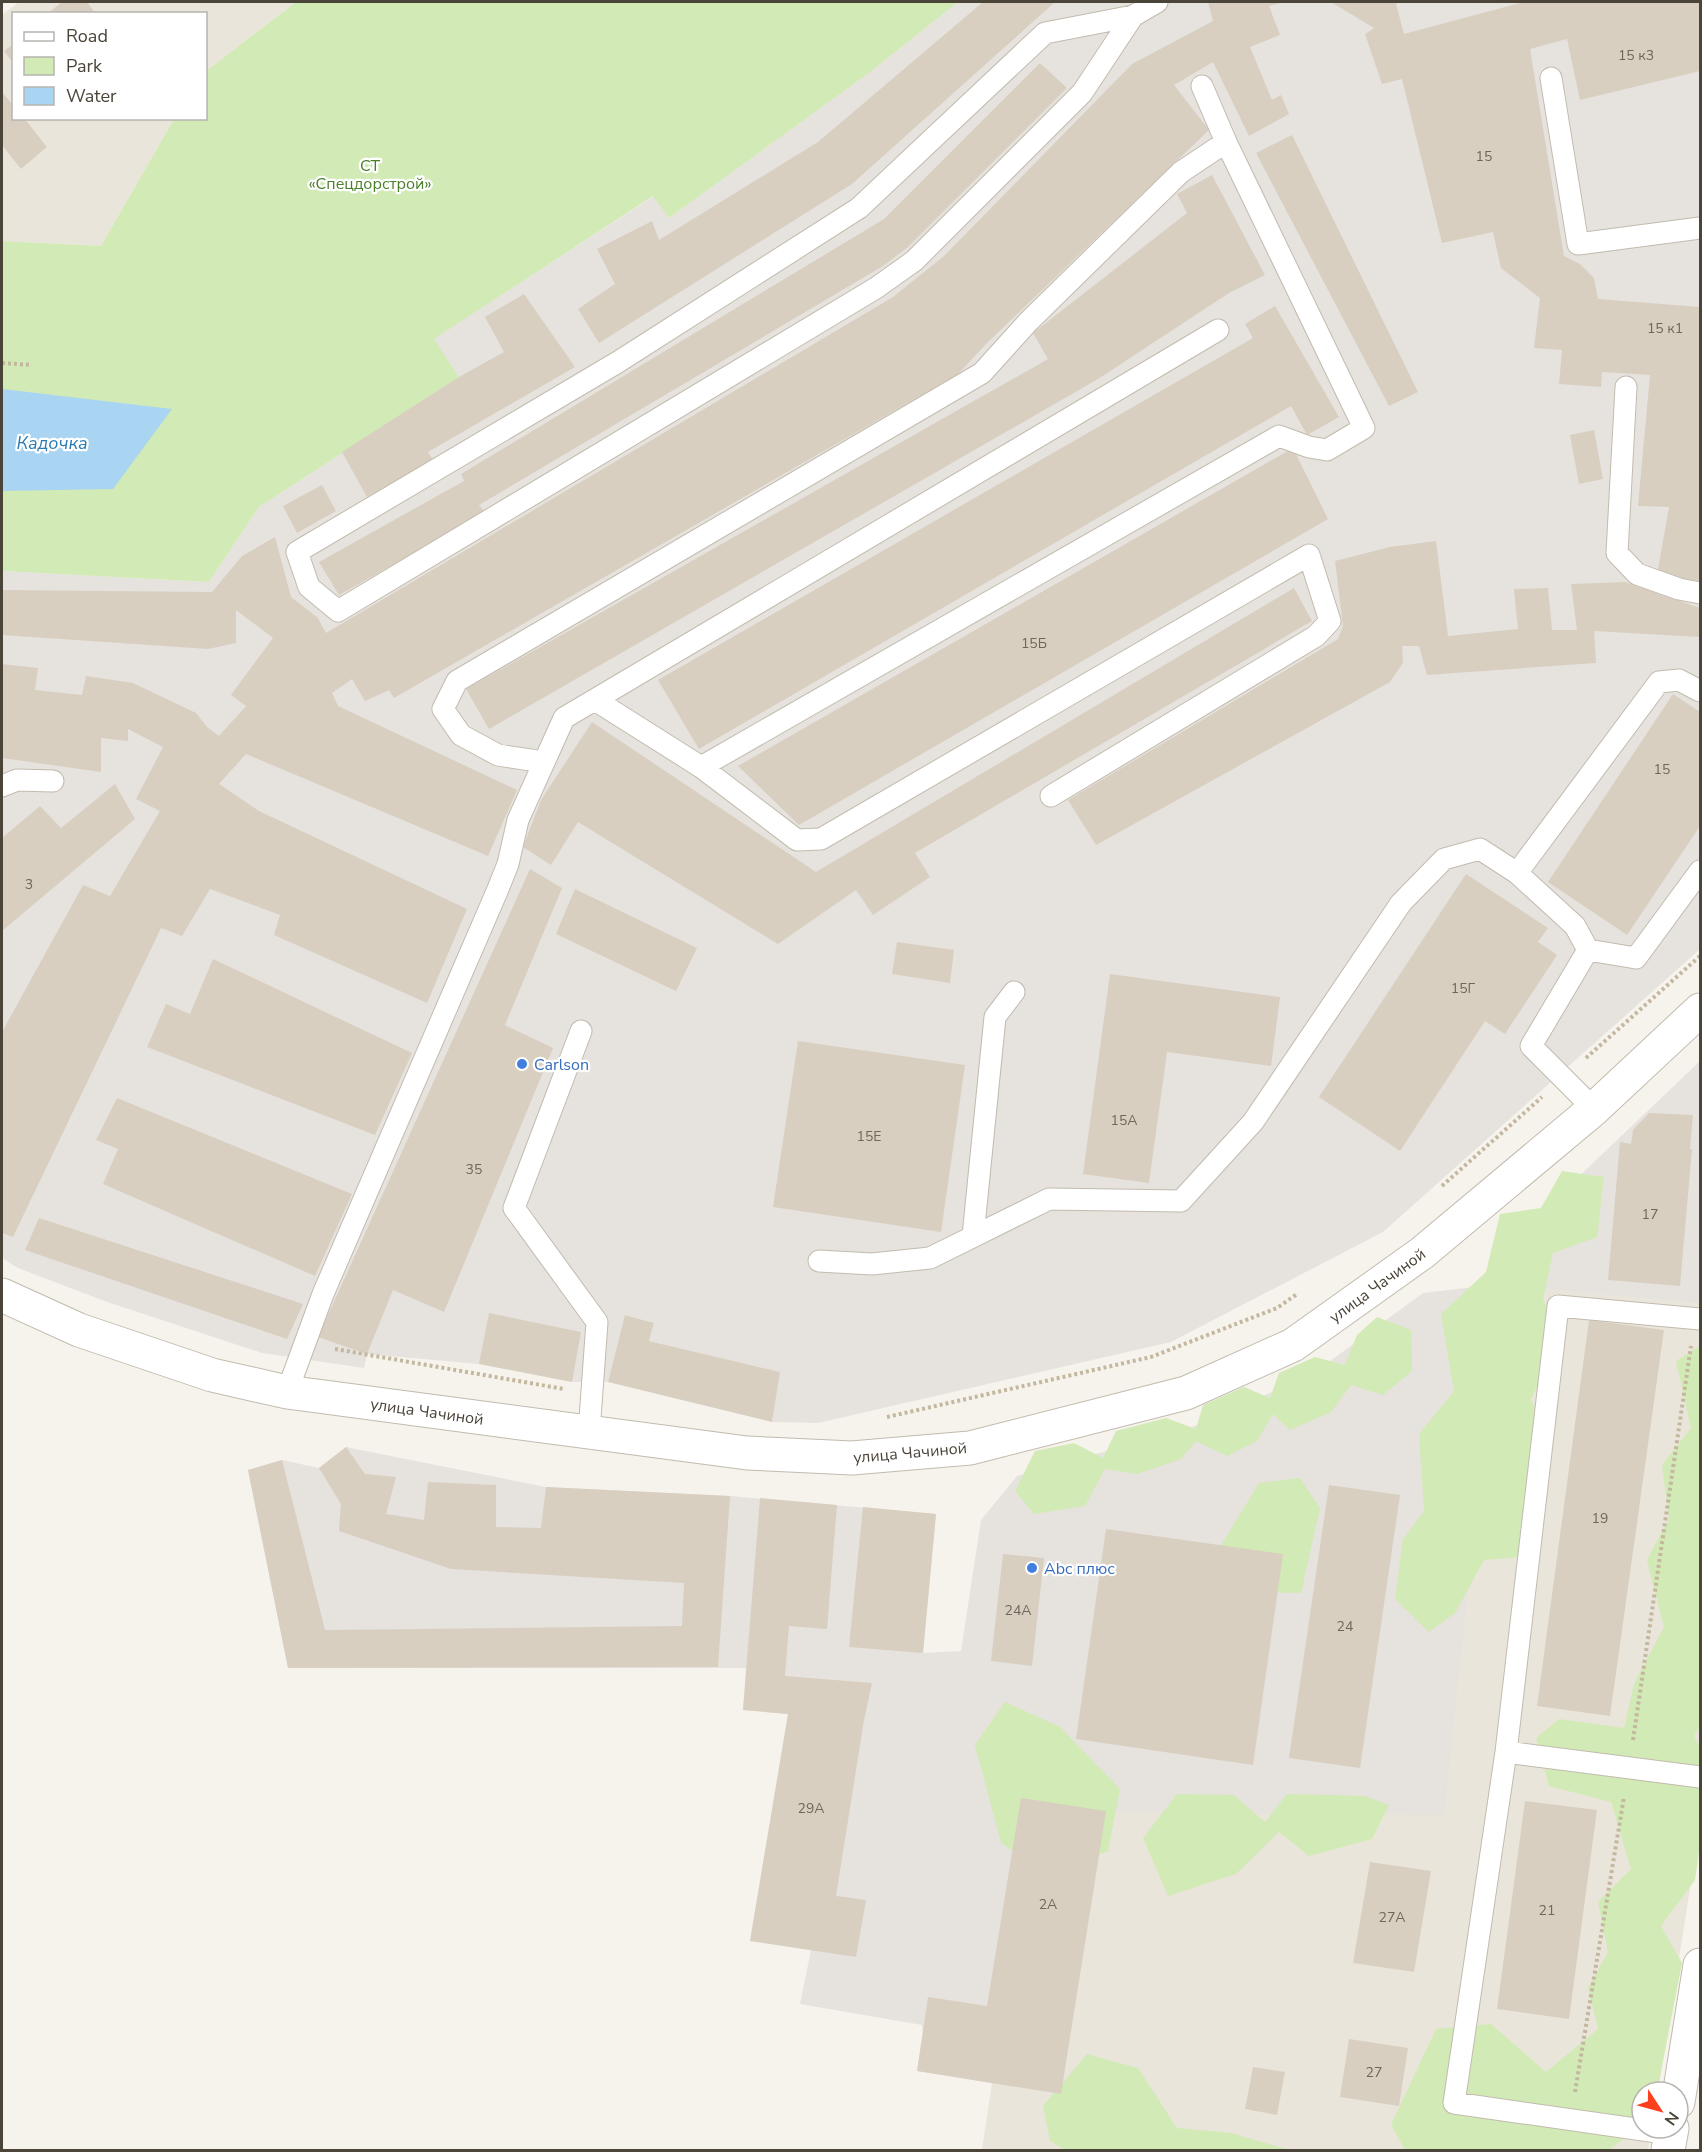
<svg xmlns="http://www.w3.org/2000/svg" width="1702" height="2152" font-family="'Nunito Sans',sans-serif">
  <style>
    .residential { fill: #eae5da }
    .industrial { fill: #e6e2dd }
    .green { fill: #d2eab5 }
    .water { fill: #a9d4f2 }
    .building { fill: #d8cfc1 }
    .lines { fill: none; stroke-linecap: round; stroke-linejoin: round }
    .service-casing { stroke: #c2bbae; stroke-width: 23 }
    .minor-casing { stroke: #c2bbae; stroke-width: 35 }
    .tertiary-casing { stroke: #c2bbae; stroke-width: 35 }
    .path { stroke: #c4b79f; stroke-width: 4; stroke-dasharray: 3 3; stroke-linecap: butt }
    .service { stroke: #fff; stroke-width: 21 }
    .minor { stroke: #fff; stroke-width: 33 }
    .tertiary { stroke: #fff; stroke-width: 33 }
    .shop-dot { fill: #3f7fe0; stroke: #fff; stroke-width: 2 }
    .labels { text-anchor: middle; stroke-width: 4.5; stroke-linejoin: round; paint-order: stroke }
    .number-label { font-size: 14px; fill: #6e675b }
    .park-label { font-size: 16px; fill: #4a7f2a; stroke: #fff }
    .shop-label { font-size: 16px; fill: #366cbe; stroke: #fff; text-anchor: start }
    .street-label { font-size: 16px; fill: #4b4439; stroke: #fff }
    .water-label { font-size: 18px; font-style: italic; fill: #2e7ab2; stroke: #fff }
  </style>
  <rect width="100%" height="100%" fill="#f6f3ec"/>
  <path class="residential" d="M19 2H296L206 71V14H14V118L174 119 101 246 2 241V15Z
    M1500 1284 1700 1304V1825L1658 2092H1642V2128H1652L1648 2150H982L992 2083 1106 1811Z"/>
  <path class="industrial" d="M958 2H1700V949L1383 1232 1171 1342 818 1423 772 1422 779 1372 649 1341 654 1323 626 1315 608 1382H572L479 1364 367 1354 364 1368 262 1353 107 1302 18 1268 2 1258V571L209 582 259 507 459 377 433 339 654 196 669 218 869 73Z
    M1700 1061V1304L1500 1285 1444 1815 1107 1812 1061 2094 917 2071 923 2033 922 2025 800 2004 811 1950 750 1941 788 1714 743 1710 746 1668H288L248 1470 282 1460 319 1468 346 1447 546 1487 730 1496 936 1514 923 1653 961 1651 981 1520 1017 1476 1190 1428 1311 1375 1423 1293 1500 1284 1507 1245Z"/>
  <path class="green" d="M296 2H958L869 73 669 218 653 196 434 339 459 377 259 507 209 582 2 571V241L101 246 174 119 206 118V71Z
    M1562 1171 1604 1177 1597 1237 1553 1253 1543 1300 1563 1335 1531 1399 1549 1442 1524 1496 1521 1557 1484 1560 1455 1613 1429 1632 1395 1599 1403 1539 1424 1511 1419 1434 1454 1391 1441 1314 1486 1272 1500 1214 1541 1208Z
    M1377 1317 1411 1330 1412 1371 1383 1395 1351 1385 1331 1412 1290 1430 1273 1414 1257 1441 1227 1456 1196 1441 1181 1459 1137 1474 1105 1469 1085 1506 1034 1514 1015 1491 1035 1451 1074 1443 1103 1458 1116 1431 1166 1418 1196 1429 1203 1405 1244 1387 1270 1398 1279 1373 1315 1357 1345 1365 1357 1335Z
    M1700 1346V1726L1694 1736 1700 1747V1844L1695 1880 1661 1926 1682 1963 1657 2092H1642V2125L1609 2150H1405L1391 2125 1436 2029 1491 2024 1546 2072 1598 2029 1588 1988 1608 1952 1598 1902 1631 1869 1611 1802 1549 1786 1536 1738 1559 1719 1624 1728 1634 1684 1664 1627 1647 1560 1669 1519 1662 1465 1691 1428 1676 1361Z
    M1300 1478 1320 1508 1301 1593 1244 1592 1214 1557 1259 1483Z
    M1005 1702 1060 1727 1120 1789 1108 1851 1051 1875 1001 1843 975 1745Z
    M1177 1794 1234 1795 1265 1822 1287 1794 1365 1796 1389 1805 1372 1839 1309 1856 1279 1832 1236 1874 1168 1896 1143 1838Z
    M1087 2054 1138 2068 1177 2128 1231 2133 1286 2149 1287 2150H1065L1050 2141 1043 2106Z"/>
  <path class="water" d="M2 389 172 409 113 489 2 491Z"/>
  <path class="building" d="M62 2H87L96 14H47Z
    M983 2H1055L852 184 599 343 578 309 615 284 597 249 652 221 659 240 818 142Z
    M1208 2H1284L1269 6 1280 35 1250 47 1272 100 1281 95 1289 114 1249 136 1213 62 1174 85 1209 130 987 343 958 374 394 698 389 690 365 701 352 679 332 693 338 706 517 790 488 856 246 754 219 784 259 811 467 909 427 1003 274 935 280 915 210 889 182 936 161 928 13 1237 2 1233V1032L83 885 110 896 160 811 136 799 163 747 128 729V741L101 738V772L2 758V664L38 668 35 690 82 695 86 676 133 683 196 713 208 728 219 736 246 706 231 695 273 638 236 610V643L208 649 2 635V590L212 592 242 556 275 537 291 597 317 617 326 633 893 297 944 256 1132 64 1213 21Z
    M1331 2H1398L1396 4 1404 34 1524 2H1700V71L1580 100 1567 39 1530 49 1564 256 1580 264 1594 278 1598 299 1700 307V581L1657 575 1669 507 1638 506 1650 375 1602 372 1601 387 1559 384 1562 350 1534 348 1540 298 1501 268 1493 232 1442 243 1402 79 1382 84 1365 34 1374 28Z
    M14 44V64L4 51Z
    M1040 63 1067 88 908 247 883 266 479 505 485 513 339 595 319 562 464 481 461 474 884 219Z
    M2 92 14 106V118H24L47 147 21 169 2 145Z
    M1292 135 1418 392 1389 406 1256 153Z
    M1212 175 1265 275 1229 293 1098 379 489 729 466 689 1048 359 1033 333 1187 213 1177 194Z
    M524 294 575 367 428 452 433 460 367 497 342 452 459 377 504 352 485 317Z
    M1275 306 1339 417 1307 435 1291 406 699 749 658 680 1253 338 1245 324Z
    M1594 430 1603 479 1579 484 1570 435Z
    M1293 448 1328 519 799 825 738 766Z
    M322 485 336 511 297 533 283 506Z
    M1436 541 1448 636 1518 629 1514 589 1548 588 1552 630H1577L1571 584 1625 582 1700 608V637L1594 631 1596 663 1427 675 1419 646H1402L1403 663 1390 682 1096 845 1068 800 1338 639 1343 626 1335 561 1390 547Z
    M1294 588 1312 621 915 853 930 877 873 915 856 890 778 944 578 822 551 865 523 847 541 800 592 722 816 872Z
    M1673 694 1700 712V826L1627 935 1548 882Z
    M115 784 135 819 2 931V838L40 806 61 828Z
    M530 869 562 888 505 1025 553 1048 444 1312 393 1290 367 1354 318 1337Z
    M1466 874 1548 928 1538 942 1557 955 1505 1034 1485 1021 1400 1151 1319 1097Z
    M575 889 697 948 676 991 556 934Z
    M897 942 954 950 950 983 892 974Z
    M213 959 412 1053 375 1135 147 1047 166 1004 190 1014Z
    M1110 974 1280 997 1271 1066 1167 1052 1149 1183 1083 1174Z
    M798 1041 965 1065 941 1232 773 1207Z
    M117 1098 352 1194 315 1276 103 1184 118 1149 96 1140Z
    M1649 1113 1693 1115 1690 1149H1692L1680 1286 1608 1280 1620 1142 1631 1144 1633 1130Z
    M39 1218 303 1304 287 1339 25 1250Z
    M489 1313 581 1332 572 1382 479 1364Z
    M625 1315 654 1323 649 1341 780 1372 772 1422 608 1382Z
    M1589 1320 1664 1330 1610 1716 1537 1706Z
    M346 1447 365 1474 396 1477 386 1514 424 1520 428 1482 496 1485V1527L541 1528 546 1487 730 1496 718 1667 288 1668 248 1470 282 1460 325 1630 682 1626 684 1583 451 1569 339 1531 341 1504 319 1468Z
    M1329 1485 1400 1495 1360 1768 1289 1758Z
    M760 1498 837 1505 827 1629 789 1626 785 1676 872 1683 864 1720 836 1896 866 1900 856 1957 750 1941 788 1714 743 1710Z
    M863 1507 936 1514 923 1653 849 1647Z
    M1106 1529 1283 1554 1253 1765 1076 1739Z
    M1003 1554 1044 1558 1032 1666 991 1661Z
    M1021 1798 1106 1811 1061 2094 917 2071 928 1997 987 2006Z
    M1525 1801 1597 1810 1569 2019 1497 2009Z
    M1370 1862 1431 1871 1414 1972 1353 1963Z
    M1349 2039 1408 2048 1399 2106 1340 2097Z
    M1253 2067 1285 2072 1277 2115 1245 2109Z"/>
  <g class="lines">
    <defs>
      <path id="service" d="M1133 16 1082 93 914 261 876 288 338 611 309 587 297 552 618 362 859 208 1045 33 1133 16 1157 2
        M1551 78 1578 244 1700 228
        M1626 387 1617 553 1637 574 1679 589 1700 593
        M595 700 701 767 797 840 821 839 1309 555 1330 621 1316 636 1051 796
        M544 762 498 755 461 735 443 709 457 681 982 373 1028 322 1181 172 1226 142
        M701 767 1279 436 1309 447 1327 450 1364 428 1226 142 1202 86
        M2 786 17 780 53 781
        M1517 873 1659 682 1679 680 1700 691
        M1588 950 1636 958 1700 871
        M581 1031 514 1208 597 1322 589 1432
        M973 1236 995 1017 1014 992
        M819 1261 872 1264 930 1258 1049 1199 1181 1201 1253 1122 1401 903 1444 859 1480 849 1517 873 1575 926 1588 950 1531 1046 1594 1109
        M287 1392 323 1294 498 889 508 864 518 820 564 718 1218 330
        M1506 1752 1700 1777
        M1671 2134 1454 2103 1506 1752 1558 1306 1700 1319"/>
      <path id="minor" d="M2 1295 79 1330 212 1375 287 1392 747 1453 852 1458 970 1448 1186 1393 1293 1345 1422 1253 1594 1109 1700 1010"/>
      <path id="tertiary" d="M1678 2102 1700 1965
        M1668 2150 1672 2128"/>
    </defs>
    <use href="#service" class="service-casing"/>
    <use href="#minor" class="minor-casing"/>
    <use href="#tertiary" class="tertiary-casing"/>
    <path class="path" d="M2 363 32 365
      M1586 1058 1700 956
      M1442 1186 1542 1097
      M335 1349 564 1389
      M887 1417 1151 1357 1277 1308 1297 1294
      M1633 1740 1691 1346
      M1575 2092 1624 1797"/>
    <use href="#service" class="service"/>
    <use href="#minor" class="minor"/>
    <use href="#tertiary" class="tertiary"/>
  </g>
  <g class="shop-dot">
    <circle cx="522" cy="1064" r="6"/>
    <circle cx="1032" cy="1568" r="6"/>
  </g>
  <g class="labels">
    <g class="number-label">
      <text x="1636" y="60">15 к3</text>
      <text x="1484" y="161">15</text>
      <text x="1665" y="333">15 к1</text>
      <text x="1034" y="648">15Б</text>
      <text x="1662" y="774">15</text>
      <text x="29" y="889">3</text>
      <text x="1463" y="993">15Г</text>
      <text x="1124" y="1125">15А</text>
      <text x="869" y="1141">15Е</text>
      <text x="474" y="1174">35</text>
      <text x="1650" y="1219">17</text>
      <text x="1600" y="1523">19</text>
      <text x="1018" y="1615">24А</text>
      <text x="1345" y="1631">24</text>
      <text x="811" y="1813">29А</text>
      <text x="1048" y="1909">2А</text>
      <text x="1547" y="1915">21</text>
      <text x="1392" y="1922">27А</text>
      <text x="1374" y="2077">27</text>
    </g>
    <g class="park-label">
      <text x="370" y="171">СТ<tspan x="370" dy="18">«Спецдорстрой»</tspan></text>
    </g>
    <g class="shop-label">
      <text x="534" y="1070">Carlson</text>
      <text x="1044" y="1574">Аbc плюс</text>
    </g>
    <g class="street-label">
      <text transform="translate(1377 1285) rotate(-36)" y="6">улица Чачиной</text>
      <text transform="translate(427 1411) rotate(8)" y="6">улица Чачиной</text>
      <text transform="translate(910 1452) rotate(-5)" y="6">улица Чачиной</text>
    </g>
    <g class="water-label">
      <text x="52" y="449">Кадочка</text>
    </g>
  </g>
  <rect width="1702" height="2152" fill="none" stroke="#4b4439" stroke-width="6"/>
  <rect x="12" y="12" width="195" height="108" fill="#ffffff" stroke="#b7b4b0" stroke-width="1.5"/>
  <rect x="24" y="32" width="30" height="9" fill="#ffffff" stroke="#b7b4b0" stroke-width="1.5"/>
  <text x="66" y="42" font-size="18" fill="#4b4439">Road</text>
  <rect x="24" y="57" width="30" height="18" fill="#d2eab5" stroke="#b7b4b0" stroke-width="1.5"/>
  <text x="66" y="72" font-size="18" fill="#4b4439">Park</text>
  <rect x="24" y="87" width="30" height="18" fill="#a9d4f2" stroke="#b7b4b0" stroke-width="1.5"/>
  <text x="66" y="102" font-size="18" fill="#4b4439">Water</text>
  <g transform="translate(1660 2110) rotate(126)"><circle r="28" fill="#ffffff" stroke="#b7b4b0" stroke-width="1.5"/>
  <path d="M0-4.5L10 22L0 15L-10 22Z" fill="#fc3f1d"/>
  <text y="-9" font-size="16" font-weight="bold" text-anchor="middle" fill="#4b4439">N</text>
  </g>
</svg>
